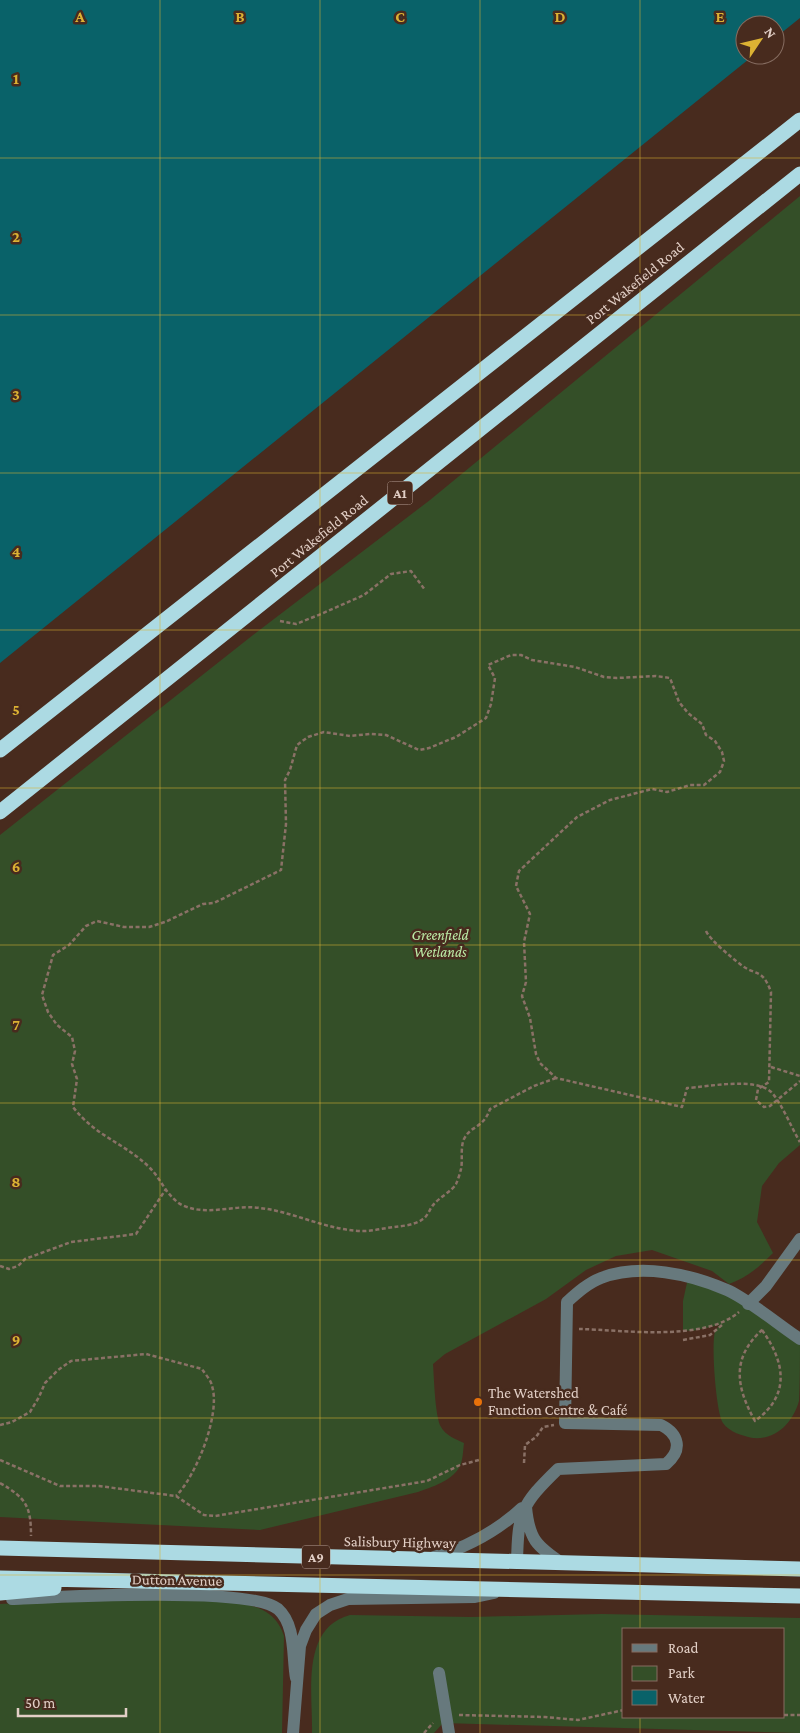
<svg xmlns="http://www.w3.org/2000/svg" width="800" height="1733" font-family="'Crimson Pro',serif">
  <style>
    .green { fill: #344f28; fill-rule: evenodd }
    .water { fill: #096269 }
    .lines { fill: none; stroke-linecap: round; stroke-linejoin: round }
    .path { stroke: #8a7166; stroke-width: 2.5; stroke-dasharray: 4 2.5; stroke-linecap: butt }
    .minor { stroke: #67797d; stroke-width: 12 }
    .highway { stroke: #acdae3; stroke-width: 15 }
    .grid { fill: none; stroke: #dcb233; stroke-width: 1; stroke-opacity: 0.55 }
    .food-dot { fill: #e8710a; stroke: #482b1e; stroke-width: 2 }
    .labels { text-anchor: middle; stroke-width: 5; stroke-linejoin: round; paint-order: stroke }
    .shield { fill: #482b1e; stroke: #b49e94; stroke-width: 1 }
    .shield-label { font-size: 14px; font-weight: bold; fill: #e2cfc6 }
    .street-label { font-size: 15px; fill: #e2cfc6; stroke: #482b1e }
    .park-label { font-size: 15px; font-style: italic; fill: #bceca7; stroke: #482b1e }
    .poi-label { font-size: 15px; fill: #e2cfc6; stroke: #482b1e; text-anchor: start }
    .grid-label { font-size: 16px; text-anchor: middle; font-weight: bold; fill: #dcb233; stroke: #482b1e; stroke-width: 5; stroke-linejoin: round; paint-order: stroke }
  </style>
  <rect width="100%" height="100%" fill="#482b1e"/>
  <path class="green" d="M800 196V1145L779 1163 762 1186 757 1222 773 1253C759 1267 748 1277 729 1284L712 1271 652 1250 616 1256 586 1270 546 1299 445 1354 433 1364C434 1377 435 1417 441 1427 445 1435 457 1440 464 1443 463 1450 463 1462 459 1468 451 1481 432 1487 418 1492L260 1530 0 1517V835L253 635 430 500Z
    M688 1278 729 1290 800 1339C800 1356 800 1385 799 1401 793 1422 777 1440 753 1438 743 1436 729 1432 723 1423 716 1413 711 1344 715 1332 715 1331 719 1326 719 1325L692 1331 683 1330V1301Z
    M99 1599C140 1599 238 1591 269 1614 277 1620 281 1627 284 1636L282 1733H0V1604Z
    M602 1614 800 1618V1733L443 1723 434 1733H312C313 1695 300 1628 350 1615L471 1617ZM624 1629H784V1717H624Z"/>
  <path class="water" d="M0 0H800V18L775 38V25H745V55H754L0 663Z"/>
  <g class="lines">
    <path class="path" d="M280 621 296 624 321 614 364 595 391 574 411 571 425 590
      M706 931C710 940 731 957 740 964 756 977 762 967 771 992L769 1082 758 1089 756 1100 764 1107 770 1106 800 1081
      M771 1067 800 1076
      M556 1078 534 1086 490 1109C483 1129 471 1125 464 1139 460 1148 463 1160 461 1169 460 1173 458 1180 456 1184 452 1191 440 1197 434 1204 430 1208 428 1216 423 1219 415 1225 403 1226 394 1227 384 1228 374 1231 364 1231 328 1231 295 1212 260 1208 234 1204 208 1217 182 1205 167 1197 161 1179 150 1168 125 1143 96 1137 73 1107L77 1079 72 1064 75 1051 72 1037 57 1025 48 1012 42 995 53 955 69 945 86 926 97 921 124 927H149L165 922 203 904 214 903 281 870 286 824 285 780 290 770 297 745 308 737 324 732 350 736 370 734 386 735 419 750 429 748 456 737 486 718 491 704 495 678 488 665 511 655H521L532 660 575 667 604 677 617 678 656 676 670 678 679 702 688 713 702 724 706 735 715 741 722 752 724 761 720 772 704 785H690L667 792 652 789 610 800 577 817 519 871 516 886 530 914 524 942 526 982 522 996 530 1018 536 1054 540 1063 556 1078 682 1107 687 1088C707 1087 759 1076 773 1094 784 1108 791 1127 800 1142
      M0 1266 9 1269 18 1266 25 1259 71 1242 136 1234 166 1189
      M579 1329C624 1330 704 1342 739 1312
      M762 1330C785 1362 791 1395 755 1421 736 1387 731 1358 762 1330L763 1329
      M683 1340 710 1335 722 1325
      M0 1425 12 1422 30 1412 39 1397 45 1383 58 1370 71 1361 146 1354 202 1369C205 1374 211 1380 212 1386 221 1414 196 1476 176 1496
      M0 1460 60 1486H99L176 1496 204 1515 215 1516 427 1481 460 1465 479 1460
      M524 1463 525 1445 536 1437 543 1427 554 1425
      M0 1483C26 1498 31 1506 31 1536
      M459 1715 545 1717 578 1720 624 1710
      M784 1715H800
      M424 1733 433 1723"/>
    <path class="minor" d="M748 1304 766 1286 800 1239
      M526 1507C529 1539 536 1546 563 1564
      M434 1557C468 1547 496 1532 522 1508
      M517 1563C518 1512 521 1505 558 1469L666 1464C683 1450 679 1434 661 1425L565 1423 567 1302C577 1293 588 1283 601 1278 641 1263 690 1274 727 1290 748 1299 780 1326 800 1339
      M12 1599C57 1597 250 1586 278 1609 296 1625 292 1656 296 1678
      M439 1673 449 1733
      M293 1733 300 1646 306 1630 316 1614 330 1605 348 1599 475 1597 494 1593"/>
    <path class="highway" d="M0 750 800 120
      M0 812 800 174
      M0 1548 800 1569
      M0 1578 800 1596
      M0 1593 54 1588"/>
  </g>
  <path class="grid" d="M160 0V1733M320 0V1733M480 0V1733M640 0V1629M0 158H800M0 315H800M0 473H800M0 630H800M0 788H800M0 945H800M0 1103H800M0 1260H800M0 1418H800M0 1575H800M640 1717V1733"/>
  <circle class="food-dot" cx="478" cy="1402" r="5"/>
  <g class="labels">
    <g class="shield">
      <rect x="387.5" y="481.5" width="25" height="23" rx="4"/>
      <rect x="302" y="1545.5" width="28" height="23" rx="4"/>
    </g>
    <g class="shield-label">
      <text x="400" y="498">A1</text>
      <text x="316" y="1562">A9</text>
    </g>
    <g class="street-label">
      <text transform="translate(635 283) rotate(-39)" y="5">Port Wakefield Road</text>
      <text transform="translate(319 536) rotate(-39)" y="5">Port Wakefield Road</text>
      <text transform="translate(400 1542) rotate(1)" y="5">Salisbury Highway</text>
      <text transform="translate(177 1580) rotate(1)" y="5">Dutton Avenue</text>
    </g>
    <g class="park-label">
      <text x="440" y="940">Greenfield<tspan x="440" dy="17">Wetlands</tspan></text>
    </g>
    <g class="poi-label">
      <text x="488" y="1398">The Watershed<tspan x="488" dy="17">Function Centre &amp; Café</tspan></text>
    </g>
  </g>
  <g class="grid-label">
    <text x="80" y="22">A</text>
    <text x="240" y="22">B</text>
    <text x="400" y="22">C</text>
    <text x="560" y="22">D</text>
    <text x="720" y="22">E</text>
    <text x="16" y="84">1</text>
    <text x="16" y="242">2</text>
    <text x="16" y="400">3</text>
    <text x="16" y="557">4</text>
    <text x="16" y="715">5</text>
    <text x="16" y="872">6</text>
    <text x="16" y="1030">7</text>
    <text x="16" y="1187">8</text>
    <text x="16" y="1345">9</text>
  </g>
  <rect x="622" y="1628" width="162" height="90" fill="#482b1e" stroke="#866d61"/>
  <rect x="632" y="1644" width="25" height="8" fill="#67797d" stroke="#866d61"/>
  <text x="668" y="1653" font-size="15" fill="#e2cfc6">Road</text>
  <rect x="632" y="1666" width="25" height="15" fill="#344f28" stroke="#866d61"/>
  <text x="668" y="1678" font-size="15" fill="#e2cfc6">Park</text>
  <rect x="632" y="1690" width="25" height="15" fill="#096269" stroke="#866d61"/>
  <text x="668" y="1703" font-size="15" fill="#e2cfc6">Water</text>
  <g transform="translate(760 40) rotate(55)"><circle r="24" fill="#482b1e" stroke="#866d61"/>
  <path d="M0-4L9 19L0 12L-9 19Z" fill="#dcb233"/>
  <text y="-8" font-size="14" font-weight="bold" text-anchor="middle" fill="#e2cfc6">N</text>
  </g>
  <path d="M18 1708v8h108v-8" fill="none" stroke="#e2cfc6" stroke-width="2.5"/>
  <text x="25" y="1708" font-size="15" fill="#e2cfc6" stroke="#482b1e" stroke-width="4" paint-order="stroke">50 m</text>
</svg>
